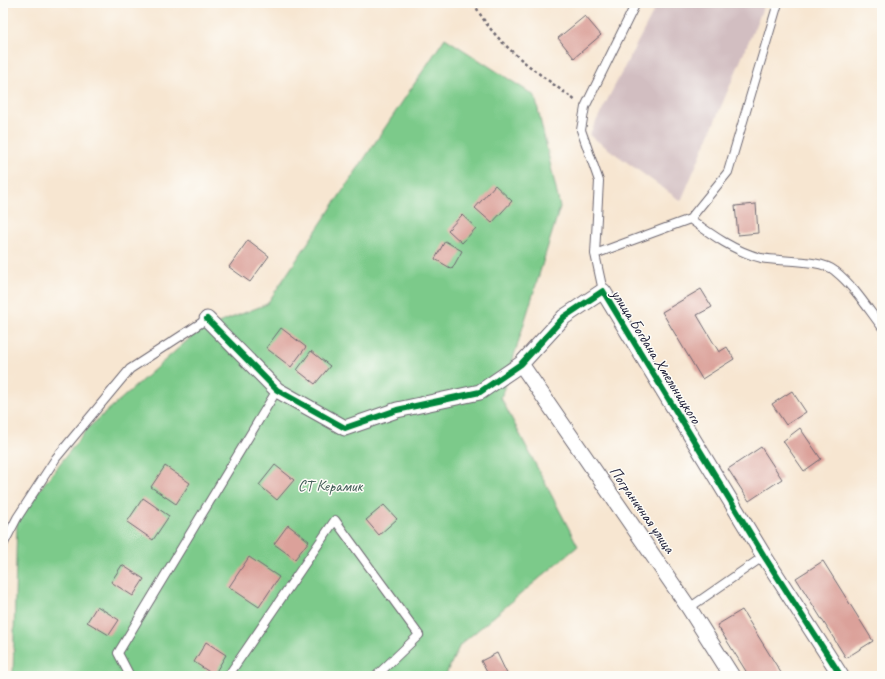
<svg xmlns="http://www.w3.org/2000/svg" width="885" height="679" font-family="Caveat,sans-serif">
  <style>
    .industrial { fill: #d2bec1 }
    .green { fill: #7cca8a; stroke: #4f7662 }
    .building { fill: #dba19a }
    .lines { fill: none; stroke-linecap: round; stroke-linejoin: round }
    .service-casing { stroke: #6d6770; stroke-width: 10 }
    .minor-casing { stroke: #6d6770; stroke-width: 17 }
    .path { stroke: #6d6770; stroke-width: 2.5; stroke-dasharray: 3 3; stroke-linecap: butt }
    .service { stroke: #fff; stroke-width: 8 }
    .minor { stroke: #fff; stroke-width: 15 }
    .cycleway-casing { stroke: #fdfcf7; stroke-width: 8 }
    .cycleway { stroke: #00873e; stroke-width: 6 }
    .labels { text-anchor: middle; stroke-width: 3; stroke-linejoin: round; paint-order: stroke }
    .street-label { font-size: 16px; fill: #22223b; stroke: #fdfcf7 }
    .park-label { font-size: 16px; fill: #425d57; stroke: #fdfcf7 }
  </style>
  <rect width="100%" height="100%" fill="#fdfcf7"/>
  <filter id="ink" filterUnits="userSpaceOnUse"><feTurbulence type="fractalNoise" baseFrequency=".025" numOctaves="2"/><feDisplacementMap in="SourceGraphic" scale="8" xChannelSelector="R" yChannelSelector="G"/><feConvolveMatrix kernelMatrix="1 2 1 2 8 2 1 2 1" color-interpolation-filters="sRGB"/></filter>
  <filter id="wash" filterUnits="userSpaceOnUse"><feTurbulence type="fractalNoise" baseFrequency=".012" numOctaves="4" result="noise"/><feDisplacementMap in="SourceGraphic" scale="16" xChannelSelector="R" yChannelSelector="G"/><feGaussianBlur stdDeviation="0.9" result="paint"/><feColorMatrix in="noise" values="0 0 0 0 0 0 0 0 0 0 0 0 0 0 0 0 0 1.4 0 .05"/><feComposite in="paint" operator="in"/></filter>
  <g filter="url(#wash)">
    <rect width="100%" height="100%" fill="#f7e6d1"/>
    <path class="industrial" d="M658 3H765L681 201 589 135Z"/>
    <path class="green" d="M445 38 535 96 560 207 501 398 578 546 460 645 445 676H13L17 518 88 428 198 331 267 304Z"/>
    <g id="blocks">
      <path class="building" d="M585 16 601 35 574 58 558 38Z
        M495 185 512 201 492 223 475 208Z
        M756 204 758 233 738 235 735 206Z
        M462 215 476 228 462 243 448 230Z
        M248 240 269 256 250 282 229 267Z
        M445 241 462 251 452 269 435 259Z
        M701 289 712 307 697 315 719 352 727 347 734 359 702 379 662 312Z
        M281 328 306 347 291 367 266 348Z
        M311 351 330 366 315 384 297 370Z
        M792 391 806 412 786 425 772 404Z
        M800 428 821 459 804 471 783 441Z
        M761 447 782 479 749 501 728 469Z
        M275 465 294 480 277 500 259 485Z
        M165 466 190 483 176 504 151 487Z
        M143 498 169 516 153 540 127 522Z
        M384 505 397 519 379 535 366 520Z
        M288 525 309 541 295 559 274 544Z
        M249 557 279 577 259 607 229 587Z
        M823 561 873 641 846 658 796 578Z
        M122 565 144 579 133 596 111 582Z
        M97 606 119 620 109 635 87 622Z
        M742 610 783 676H749L717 625Z
        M206 642 226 655 214 675 194 662Z
        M497 653 508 676H489L481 661Z"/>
    </g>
  </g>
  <g filter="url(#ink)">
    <use href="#blocks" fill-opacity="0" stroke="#6d6770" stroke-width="1"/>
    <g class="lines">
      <defs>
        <path id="service" d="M690 219 728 172 778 3
          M595 254 599 181 581 130 585 107 636 3
          M603 291 595 254 690 219C712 235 734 251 761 258 781 262 821 259 835 271 854 286 868 309 882 327
          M3 545 17 518 56 458 130 369 207 319
          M689 608 764 556
          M130 676 118 653 277 390
          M228 676 335 520 419 635 376 676"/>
        <path id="minor" d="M207 319 277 390 345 428 397 410 480 392 521 364 564 317 603 291 764 556 841 676
          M521 364 689 608 732 676"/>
      </defs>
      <use href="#service" class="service-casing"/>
      <use href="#minor" class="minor-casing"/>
      <path class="path" d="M474 3C495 46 539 73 576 101"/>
      <use href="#service" class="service"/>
      <use href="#minor" class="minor"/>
      <defs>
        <path id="cycleway" d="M207 319 277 390 345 428 397 410 480 392 521 364 564 317 603 291 764 556 841 676"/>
      </defs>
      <use href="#cycleway" class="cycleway-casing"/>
      <use href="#cycleway" class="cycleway"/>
    </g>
  </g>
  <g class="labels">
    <g class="street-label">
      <text transform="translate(657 356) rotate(58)" y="6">улица Богдана Хмельницкого</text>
      <text transform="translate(643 509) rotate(55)" y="6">Пограничная улица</text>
    </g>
    <g class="park-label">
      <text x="330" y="491">СТ Керамик</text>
    </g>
  </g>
  <rect width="885" height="679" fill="none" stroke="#fdfcf7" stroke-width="16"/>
</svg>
